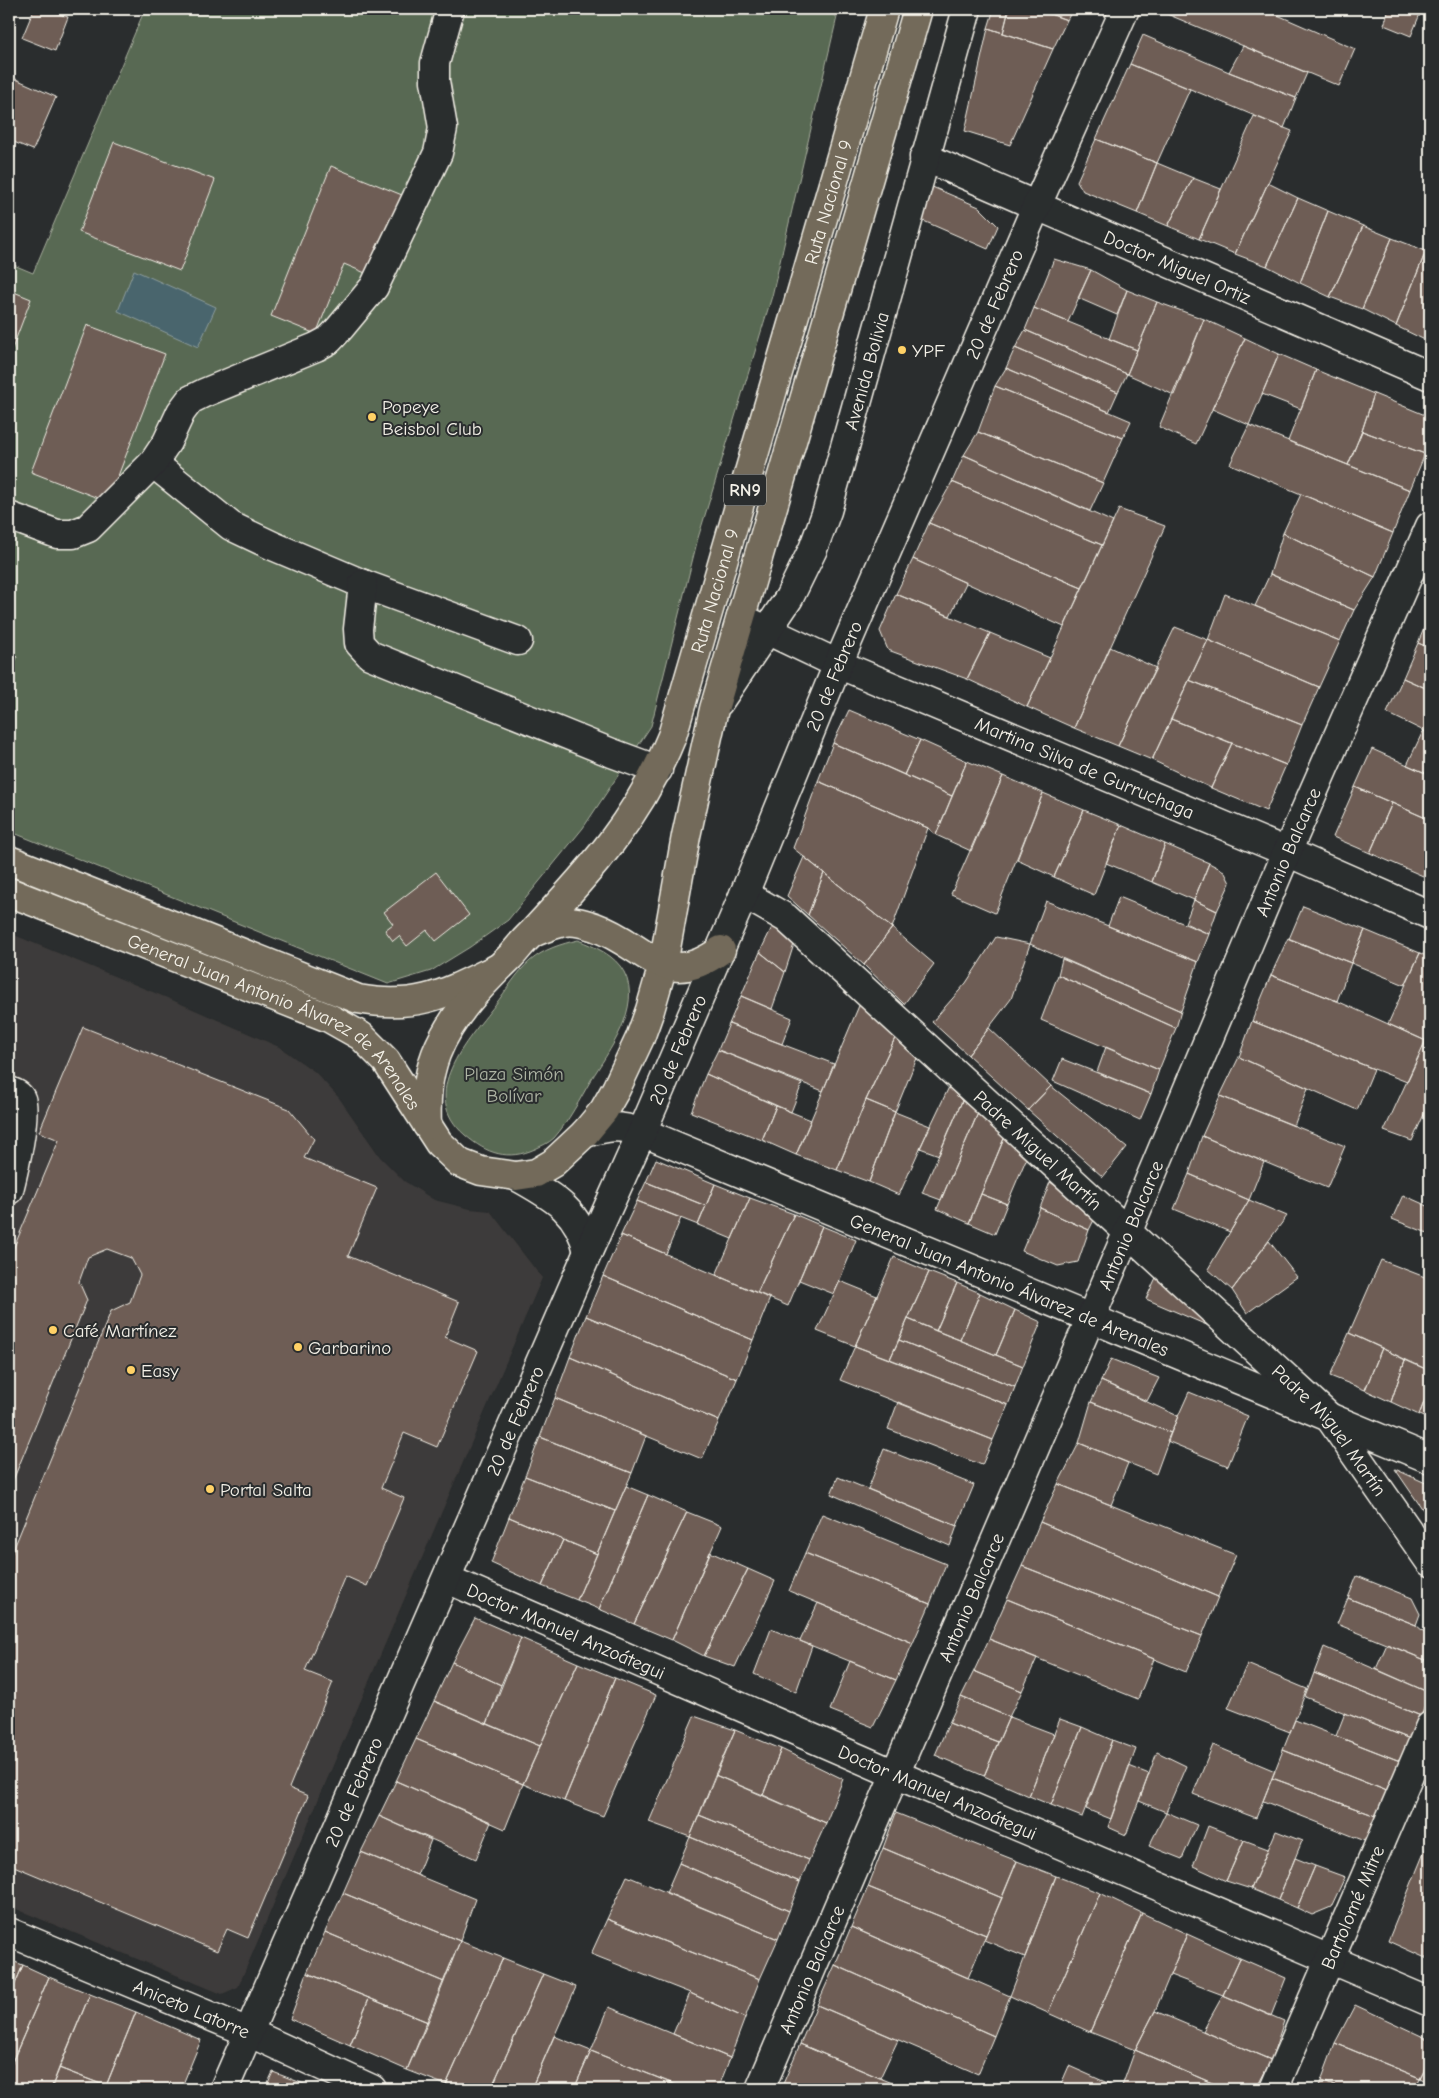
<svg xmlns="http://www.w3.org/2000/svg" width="1439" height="2098" font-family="'Comic Neue',sans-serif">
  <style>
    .built { fill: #3e3b3a }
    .green { fill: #596952; stroke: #a6ad9d }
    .water { fill: #49656d; stroke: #8d9d9e }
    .building { fill: #6e5d55; stroke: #f4f1e8 }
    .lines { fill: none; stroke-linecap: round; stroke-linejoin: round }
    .minor-casing { stroke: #f4f1e8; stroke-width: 31 }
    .major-casing { stroke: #f4f1e8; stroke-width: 31 }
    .minor { stroke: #2a2d2e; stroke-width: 28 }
    .major { stroke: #736b5a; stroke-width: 28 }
    .poi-dot { fill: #ffd166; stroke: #2a2d2e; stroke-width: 2 }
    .labels { text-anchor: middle; stroke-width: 4; stroke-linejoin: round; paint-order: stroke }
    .shield { fill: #2a2d2e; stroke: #b7b6b0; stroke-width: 1 }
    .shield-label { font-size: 18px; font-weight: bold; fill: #f4f1e8 }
    .street-label { font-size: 19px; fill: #f4f1e8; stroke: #2a2d2e }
    .poi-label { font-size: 19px; fill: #f4f1e8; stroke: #2a2d2e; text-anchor: start }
    .park-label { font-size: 19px; fill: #aeb4a4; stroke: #2a2d2e }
  </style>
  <rect width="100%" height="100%" fill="#2a2d2e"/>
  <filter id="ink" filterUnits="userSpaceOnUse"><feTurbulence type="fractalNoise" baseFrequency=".02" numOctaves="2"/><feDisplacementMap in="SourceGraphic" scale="10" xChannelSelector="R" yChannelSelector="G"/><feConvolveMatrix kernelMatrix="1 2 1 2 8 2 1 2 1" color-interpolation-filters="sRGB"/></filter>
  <g filter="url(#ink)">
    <path class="built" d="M9 933 172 1000 279 1047 315 1072 339 1098 380 1157 404 1181 434 1200 470 1209 490 1211 542 1278 238 1987 222 1994 9 1906Z"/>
    <path class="green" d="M145 9H822L837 17 772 296 698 538 651 726 583 828 508 920 470 947 431 971 388 984 9 831V263L33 273Z
      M578 940C595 947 615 955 624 972 643 1007 608 1052 591 1080 580 1099 569 1121 554 1138 549 1143 541 1146 535 1149 508 1161 487 1154 465 1135 417 1094 467 1041 495 1005 506 991 517 972 530 961 544 949 561 944 578 940Z"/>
    <path class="water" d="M134 270 216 307 198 347 118 311Z"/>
    <path class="building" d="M34 9H46L68 17 55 51 22 38Z
      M994 9H1009L1003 33 988 28Z
      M1009 9H1036L1067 20 1053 49 1003 33Z
      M1036 9H1073L1067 20Z
      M1155 9H1264L1355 49 1339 86Z
      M1389 9H1422L1411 36 1384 25Z
      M988 28 1053 49 1010 145 965 131Z
      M1143 35 1229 72 1296 98 1284 128 1130 64Z
      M1243 46 1307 73 1296 98 1229 72Z
      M1130 64 1190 89 1157 163 1096 139Z
      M9 76 56 97 33 150 9 140Z
      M1254 116 1292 131 1235 254 1199 239Z
      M1096 139 1157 163 1137 213 1083 191 1077 181Z
      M114 142 215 180 180 271 79 232Z
      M1157 163 1193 178 1168 226 1137 213Z
      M331 166 402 195 370 275 344 264 316 334 271 316Z
      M1193 178 1221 189 1199 239 1168 226Z
      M1268 183 1298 198 1267 266 1235 254Z
      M930 186 979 207 998 226 988 249 919 219Z
      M1298 198 1328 211 1300 283 1267 266Z
      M1328 211 1363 226 1330 297 1300 283Z
      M1363 226 1392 238 1362 309 1330 297Z
      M1392 238 1426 251 1396 326 1362 309Z
      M1426 251 1430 253 1429 342 1396 326Z
      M1054 259 1091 270 1068 322 1034 308Z
      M1091 270 1127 290 1117 315 1078 298Z
      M9 290 31 299 9 357Z
      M1127 290 1157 302 1137 350 1109 339Z
      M1157 302 1204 319 1174 395 1127 374Z
      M1034 308 1137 350 1127 374 1025 330Z
      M1204 319 1245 338 1196 444 1159 427Z
      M87 325 165 354 108 502 31 472Z
      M1025 330 1127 374 1118 392 1015 348Z
      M1245 338 1279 354 1249 425 1212 409Z
      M1015 348 1118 392 1109 412 1006 368Z
      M1279 354 1316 370 1301 409 1262 394Z
      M1006 368 1131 421 1123 438 995 386Z
      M1316 370 1374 394 1362 431 1348 465 1288 441Z
      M995 386 1123 438 1103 483 978 432Z
      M1374 394 1430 417V443L1425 454 1362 431Z
      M1249 425 1410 490 1393 533 1230 464Z
      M1362 431 1425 454 1410 490 1348 465Z
      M978 432 1103 483 1090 511 964 455Z
      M964 455 1113 522 1102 545 952 482Z
      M952 482 1102 545 1082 588 929 523Z
      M1301 494 1393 533 1375 577 1283 533Z
      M1119 509 1165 526 1074 728 1027 707Z
      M929 523 1082 588 1064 627 913 559Z
      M1283 533 1375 577 1354 610 1270 574Z
      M913 559 966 583 950 616 896 594Z
      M1270 574 1354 610 1340 641 1255 606Z
      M896 594 990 633 967 679 888 650 880 631Z
      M1225 594 1340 641 1319 687 1208 640Z
      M1430 614V648L1418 643Z
      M1175 627 1208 640 1152 760 1118 746Z
      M990 633 1050 658 1027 707 967 679Z
      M1208 640 1319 687 1302 725 1189 680Z
      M1418 643 1430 648V690L1403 678Z
      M1110 647 1156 668 1118 746 1074 728Z
      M9 653 17 657 9 677Z
      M1403 678 1430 690V734L1387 713Z
      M1189 680 1302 725 1286 765 1171 719Z
      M849 710 920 740 904 775 833 743Z
      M1171 719 1232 743 1211 788 1152 760Z
      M1423 731 1430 734V775L1407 765Z
      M920 740 967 761 952 796 904 775Z
      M833 743 952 796 936 835 928 828 818 781Z
      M1232 743 1286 765 1266 811 1211 788Z
      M1372 749 1430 775V810L1426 818 1355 787Z
      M967 761 1003 776 971 851 936 835Z
      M1003 776 1043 793 995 913 951 894Z
      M818 781 928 828 892 928 793 848Z
      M1355 787 1392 803 1370 853 1333 837Z
      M1043 793 1084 810 1054 877 1017 860Z
      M1392 803 1430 820V879L1370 853Z
      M1084 810 1121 825 1094 895 1054 877Z
      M1121 825 1165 844 1152 882 1106 863Z
      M1165 844 1209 863 1194 900 1152 882Z
      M804 857 824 873 808 915 787 896Z
      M1209 863 1224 871 1230 883 1217 911 1194 900Z
      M436 872 469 915 436 941 427 930 407 946 399 936 393 941 385 930 393 924 384 912Z
      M824 873 892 928 864 965 808 915Z
      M1119 897 1209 934 1198 962 1108 926Z
      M1194 900 1217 911 1209 934 1185 923Z
      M1046 901 1198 962 1181 1011 1030 944Z
      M1303 906 1365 930 1351 963 1289 939Z
      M774 923 795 941 785 972 760 952Z
      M892 928 934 964 904 1004 864 965Z
      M1365 930 1420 953 1405 985 1351 963Z
      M996 937 1030 944 1011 999 968 1055 932 1022 966 983Z
      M1288 938 1351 963 1337 1001 1271 975Z
      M760 952 785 972 772 1009 741 996Z
      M1420 953 1430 958V1031L1426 1041 1388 1024Z
      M1062 959 1181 1011 1176 1028 1058 975Z
      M1058 975 1176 1028 1159 1070 1041 1020Z
      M1271 975 1337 1001 1426 1041 1407 1082 1252 1021Z
      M741 996 792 1018 782 1044 729 1024Z
      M861 1001 896 1036 866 1100 837 1170 796 1155Z
      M1252 1021 1374 1069 1357 1110 1239 1057Z
      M729 1024 834 1064 823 1091 718 1050Z
      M83 1027 289 1109 314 1139 304 1158 377 1188 348 1256 459 1302 445 1337 478 1351 437 1447 404 1433 381 1488 404 1498 367 1586 345 1576 305 1671 333 1682 289 1788 308 1796 248 1938 227 1929 217 1951 9 1864V1560L111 1311 130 1302 140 1275 131 1258 107 1249 88 1257 79 1282 87 1300 9 1490V1259L59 1140 39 1132Z
      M989 1028 1051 1086 1028 1110 968 1055Z
      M1430 1031V1101L1412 1141 1384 1131Z
      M896 1036 917 1058 895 1112 866 1100Z
      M1106 1047 1159 1070 1151 1094 1097 1072Z
      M718 1050 802 1084 791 1112 706 1074Z
      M1239 1057 1308 1088 1294 1126 1220 1096Z
      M1062 1059 1151 1094 1140 1120 1053 1081Z
      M706 1074 776 1106 762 1140 691 1112Z
      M1051 1086 1127 1147 1103 1177 1028 1110Z
      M949 1087 962 1101 939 1155 920 1148Z
      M1220 1096 1345 1146 1327 1188 1202 1136Z
      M866 1100 895 1112 869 1182 837 1170Z
      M962 1101 978 1113 941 1200 922 1193Z
      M776 1106 811 1120 796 1155 762 1140Z
      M895 1112 930 1126 899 1195 869 1182Z
      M978 1113 1005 1136 969 1223 937 1209Z
      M1005 1136 1027 1157 1007 1204 981 1194Z
      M1202 1136 1264 1162 1249 1200 1189 1174Z
      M656 1159 715 1184 706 1206 646 1182Z
      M1189 1174 1249 1200 1230 1232 1174 1209Z
      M646 1182 706 1206 698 1225 637 1201Z
      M1050 1182 1097 1214 1089 1230 1040 1208Z
      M715 1184 750 1198 732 1239 698 1225Z
      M981 1194 1007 1204 995 1234 969 1223Z
      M1403 1195 1430 1207V1234L1392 1219Z
      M750 1198 794 1214 757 1293 716 1275Z
      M1249 1200 1287 1216 1232 1290 1208 1269Z
      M637 1201 681 1218 666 1254 621 1235Z
      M1040 1208 1089 1230 1078 1262 1058 1266 1022 1251Z
      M794 1214 822 1226 788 1306 757 1293Z
      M822 1226 856 1240 834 1294 799 1280Z
      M621 1235 770 1298 753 1340 603 1276Z
      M1269 1241 1297 1277 1247 1313 1232 1290Z
      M894 1257 929 1272 890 1359 855 1346Z
      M1381 1260 1430 1279V1371L1349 1333Z
      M1160 1269 1223 1332 1146 1299Z
      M929 1272 957 1283 936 1331 908 1319Z
      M603 1276 753 1340 737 1379 586 1316Z
      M840 1281 877 1296 855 1346 817 1331Z
      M957 1283 980 1293 960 1340 936 1331Z
      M980 1293 1015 1310 996 1355 960 1340Z
      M1015 1310 1041 1322 1023 1366 996 1355Z
      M586 1316 737 1379 719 1421 570 1357Z
      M908 1319 1023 1366 1015 1387 899 1340Z
      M1349 1333 1382 1348 1365 1390 1330 1376Z
      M899 1340 1015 1387 1008 1405 890 1359Z
      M855 1346 1008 1405 993 1440 840 1380Z
      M1382 1348 1405 1360 1391 1402 1365 1390Z
      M570 1357 719 1421 702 1459 555 1398Z
      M1111 1359 1159 1378 1147 1401 1101 1381Z
      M1405 1360 1430 1371V1387L1419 1415 1391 1402Z
      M1101 1381 1178 1416 1171 1433 1091 1402Z
      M1430 1387V1420L1419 1415Z
      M1189 1392 1248 1416 1228 1466 1167 1441Z
      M555 1398 646 1436 632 1473 540 1437Z
      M898 1402 993 1440 982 1465 888 1429Z
      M1091 1402 1171 1433 1156 1474 1079 1443Z
      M540 1437 632 1473 615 1511 525 1476Z
      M1079 1443 1128 1463 1111 1505 1058 1484Z
      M884 1449 974 1485 957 1526 868 1489Z
      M1395 1469 1430 1485V1520Z
      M525 1476 615 1511 597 1554 509 1517Z
      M838 1477 957 1526 950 1546 831 1494Z
      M1058 1484 1236 1555 1218 1597 1040 1522Z
      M626 1486 648 1495 599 1609 577 1600Z
      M648 1495 687 1512 634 1624 599 1609Z
      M687 1512 722 1526 672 1640 634 1624Z
      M822 1514 946 1564 930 1604 805 1553Z
      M509 1517 563 1540 542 1586 491 1563Z
      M1040 1522 1218 1597 1202 1636 1022 1566Z
      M563 1540 597 1554 577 1600 542 1586Z
      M710 1552 748 1569 704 1656 672 1640Z
      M805 1553 930 1604 913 1643 789 1591Z
      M1022 1566 1202 1636 1186 1672 1007 1599Z
      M748 1569 775 1581 735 1667 704 1656Z
      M1357 1576 1412 1598 1420 1614 1416 1625 1348 1598Z
      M1348 1598 1416 1625 1430 1637V1662L1337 1624Z
      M1007 1599 1154 1659 1138 1699 989 1639Z
      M818 1603 913 1643 896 1680 800 1641Z
      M475 1618 521 1638 501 1685 452 1662Z
      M771 1629 812 1646 796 1692 754 1674Z
      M521 1638 578 1663 540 1746 487 1724Z
      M989 1639 1037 1658 1022 1691 974 1671Z
      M1387 1644 1430 1662V1693L1376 1669Z
      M1324 1647 1430 1693 1421 1716 1314 1673Z
      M850 1661 896 1680 873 1727 830 1710Z
      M452 1662 501 1685 487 1724 434 1701Z
      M578 1663 615 1678 564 1801 523 1784Z
      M1247 1664 1307 1689 1290 1732 1228 1708Z
      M974 1671 1022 1691 1009 1717 961 1697Z
      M1314 1673 1421 1716 1410 1739 1305 1697Z
      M615 1678 656 1695 603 1816 564 1801Z
      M961 1697 1009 1717 998 1742 949 1723Z
      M434 1701 540 1746 523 1784 416 1739Z
      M1345 1713 1410 1739 1400 1761 1336 1736Z
      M694 1716 735 1730 690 1837 649 1822Z
      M1009 1717 1054 1734 1029 1796 984 1776Z
      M1060 1719 1082 1727 1051 1805 1029 1796Z
      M1295 1720 1400 1761 1387 1791 1283 1750Z
      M949 1723 998 1742 984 1776 935 1755Z
      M1082 1727 1112 1740 1082 1817 1051 1805Z
      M735 1730 781 1749 763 1795 715 1775Z
      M416 1739 523 1784 505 1829 396 1781Z
      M1112 1740 1136 1749 1111 1819 1086 1809Z
      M1213 1745 1275 1771 1256 1818 1193 1794Z
      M781 1749 843 1779 826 1823 763 1795Z
      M1283 1750 1387 1791 1376 1816 1272 1778Z
      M1157 1752 1186 1766 1166 1812 1139 1801Z
      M1129 1766 1149 1774 1126 1835 1108 1827Z
      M715 1775 826 1823 809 1860 699 1815Z
      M1272 1778 1376 1816 1365 1841 1263 1801Z
      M396 1781 491 1822 476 1859 379 1816Z
      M1166 1812 1197 1825 1182 1859 1149 1846Z
      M896 1813 1017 1861 1002 1898 883 1848Z
      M699 1815 809 1860 800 1882 690 1837Z
      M379 1816 431 1840 417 1875 361 1852Z
      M1208 1826 1244 1840 1226 1881 1193 1866Z
      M1276 1831 1302 1841 1278 1900 1251 1889Z
      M690 1837 800 1882 789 1911 679 1863Z
      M1430 1838V1960L1388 1941Z
      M1244 1840 1268 1849 1251 1889 1226 1881Z
      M883 1848 1002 1898 986 1935 868 1887Z
      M361 1852 475 1899 460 1941 343 1893Z
      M1295 1858 1315 1866 1297 1908 1278 1900Z
      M1017 1861 1056 1876 1025 1957 984 1940Z
      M679 1863 789 1911 778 1939 666 1893Z
      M1315 1866 1345 1877 1331 1907 1312 1915 1297 1908Z
      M627 1876 778 1939 760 1979 607 1919Z
      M1056 1876 1100 1893 1048 2013 1010 1996Z
      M868 1887 986 1935 968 1978 851 1927Z
      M343 1893 460 1941 444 1982 325 1932Z
      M1100 1893 1142 1913 1090 2032 1048 2013Z
      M1142 1913 1187 1934 1155 2011 1135 2050 1090 2032Z
      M607 1919 760 1979 745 2018 690 1993 591 1954Z
      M851 1927 1010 1996 994 2036 835 1965Z
      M325 1932 444 1982 428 2022 307 1973Z
      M1187 1934 1240 1958 1223 1995 1170 1975Z
      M460 1941 503 1958 446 2085 407 2070Z
      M503 1958 543 1974 491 2089H457L446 2085Z
      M1240 1958 1286 1978 1271 2016 1223 1995Z
      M9 1960 23 1965 9 1998Z
      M23 1965 49 1977 9 2069V1998Z
      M835 1965 994 2036 978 2074 817 2005Z
      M307 1973 369 1998 350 2045 290 2019Z
      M543 1974 576 1987 531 2089H491Z
      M49 1977 90 1994 51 2089H9V2069Z
      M690 1993 745 2018 730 2058 673 2034Z
      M90 1994 136 2012 106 2086 59 2068Z
      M1223 1995 1284 2021 1271 2060 1203 2031Z
      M369 1998 428 2022 407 2070 350 2045Z
      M817 2005 898 2040 880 2078 800 2044Z
      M1355 2005 1430 2040V2058L1420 2078 1335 2043Z
      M609 2007 730 2058 718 2089H686L591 2051Z
      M1155 2011 1271 2060 1256 2089H1226L1135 2050Z
      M136 2012 201 2040 181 2089H114L106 2086Z
      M554 2036 591 2051 574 2089H531Z
      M1335 2043 1420 2078 1415 2089H1343L1321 2081Z
      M800 2044 880 2078 907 2089H795L783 2084Z
      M1135 2050 1226 2089H1121Z
      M591 2051 686 2089H580L575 2087Z
      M1430 2058V2083L1420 2078Z
      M1069 2066 1121 2089H1059Z
      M59 2068 106 2086 114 2089H51Z
      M273 2072 317 2089H265Z
      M1321 2081 1343 2089H1318Z"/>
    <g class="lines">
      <defs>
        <g id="minor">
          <path id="s1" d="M924 157 1430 376"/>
          <path d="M153 463 231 526 273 546 363 584 518 641"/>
          <path d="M9 516 57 534H73L88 528 153 463 167 442 181 412 190 400 204 393 316 347 329 340 340 328 374 287 438 153 443 128 435 81V63L450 9"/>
          <path d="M363 584 358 629 359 643 370 655 612 753 658 770"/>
          <path id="s2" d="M741 618 838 664 1287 852 1430 915"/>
          <path id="s3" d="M719 702 789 598 813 549 827 511 967 9"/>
          <path id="s4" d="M744 894 786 918 1329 1417 1430 1562"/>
          <path d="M9 1091C14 1093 19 1094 21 1099 28 1112 13 1174 9 1190"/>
          <path id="s5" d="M585 1133C610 1126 617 1125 642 1132L1430 1459"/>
          <path d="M516 1176C551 1196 579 1209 588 1252"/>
          <path id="s6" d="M447 1579 895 1774 1430 2002"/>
          <path id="s7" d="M9 1932 248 2032 372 2089"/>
          <path id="s8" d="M224 2089 588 1252 642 1132 744 894 838 664 1036 207 1125 9"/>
          <path id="s9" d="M760 2089 1128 1231 1287 852 1430 526"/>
          <path id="s10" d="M1274 2089 1430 1726"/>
        </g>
        <g id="major">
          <path d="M9 860 358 999C418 1010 446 993 498 968"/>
          <path id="s11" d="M9 892 329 1018 361 1036 386 1061 439 1143 460 1163 481 1171 516 1176 536 1173 553 1163 585 1133 604 1110 616 1089 640 1038 650 1010 663 965 686 836 714 709 918 9"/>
          <path id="s12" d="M531 934C590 871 639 818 672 736L884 9"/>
          <path d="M427 1125C426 1100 427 1078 436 1054 451 1016 480 986 509 958 516 951 522 942 530 935 535 931 558 923 565 922 575 920 586 924 595 927 646 945 664 992 721 950"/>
        </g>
      </defs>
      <use href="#minor" class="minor-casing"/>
      <use href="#major" class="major-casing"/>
      <use href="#minor" class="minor"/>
      <use href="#major" class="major"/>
    </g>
  </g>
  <g class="poi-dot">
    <circle cx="902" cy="350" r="5"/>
    <circle cx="372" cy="417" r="5"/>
    <circle cx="53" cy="1330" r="5"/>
    <circle cx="298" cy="1347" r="5"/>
    <circle cx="131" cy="1370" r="5"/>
    <circle cx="210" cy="1489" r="5"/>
  </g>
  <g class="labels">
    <rect class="shield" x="724" y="474.5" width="42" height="31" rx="4"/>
    <g class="shield-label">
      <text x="745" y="496">RN9</text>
    </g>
    <g class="street-label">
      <text dy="7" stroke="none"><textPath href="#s12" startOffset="801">Ruta Nacional 9</textPath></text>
      <text dy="7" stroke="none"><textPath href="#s1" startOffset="276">Doctor Miguel Ortiz</textPath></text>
      <text dy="7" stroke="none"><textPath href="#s8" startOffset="1944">20 de Febrero</textPath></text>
      <text dy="7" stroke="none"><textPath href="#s3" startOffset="366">Avenida Bolivia</textPath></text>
      <text dy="7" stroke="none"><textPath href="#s12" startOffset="396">Ruta Nacional 9</textPath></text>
      <text dy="7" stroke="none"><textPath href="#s8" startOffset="1539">20 de Febrero</textPath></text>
      <text dy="7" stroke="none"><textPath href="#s2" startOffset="375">Martina Silva de Gurruchaga</textPath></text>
      <text dy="7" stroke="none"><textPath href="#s9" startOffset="1345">Antonio Balcarce</textPath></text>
      <text dy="7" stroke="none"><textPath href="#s11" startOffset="300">General Juan Antonio Álvarez de Arenales</textPath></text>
      <text dy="7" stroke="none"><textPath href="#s8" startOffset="1134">20 de Febrero</textPath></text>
      <text dy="7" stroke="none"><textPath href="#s4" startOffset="391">Padre Miguel Martín</textPath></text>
      <text dy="7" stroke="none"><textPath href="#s9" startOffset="940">Antonio Balcarce</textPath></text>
      <text dy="7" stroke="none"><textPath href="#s5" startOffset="456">General Juan Antonio Álvarez de Arenales</textPath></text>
      <text dy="7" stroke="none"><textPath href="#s8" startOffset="729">20 de Febrero</textPath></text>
      <text dy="7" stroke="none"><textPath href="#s4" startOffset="796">Padre Miguel Martín</textPath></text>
      <text dy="7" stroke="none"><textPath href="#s9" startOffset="535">Antonio Balcarce</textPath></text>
      <text dy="7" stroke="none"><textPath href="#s6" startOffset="130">Doctor Manuel Anzoátegui</textPath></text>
      <text dy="7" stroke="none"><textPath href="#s8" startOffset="324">20 de Febrero</textPath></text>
      <text dy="7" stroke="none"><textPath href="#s6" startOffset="535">Doctor Manuel Anzoátegui</textPath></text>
      <text dy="7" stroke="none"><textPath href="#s10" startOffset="198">Bartolomé Mitre</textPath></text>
      <text dy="7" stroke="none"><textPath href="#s9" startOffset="130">Antonio Balcarce</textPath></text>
      <text dy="7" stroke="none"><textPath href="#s7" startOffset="198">Aniceto Latorre</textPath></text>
    </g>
    <g class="poi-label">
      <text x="912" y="357">YPF</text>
      <text x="382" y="413">Popeye<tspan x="382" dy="22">Beisbol Club</tspan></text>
      <text x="63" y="1337">Café Martínez</text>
      <text x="308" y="1354">Garbarino</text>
      <text x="141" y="1377">Easy</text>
      <text x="220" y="1496">Portal Salta</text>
    </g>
    <g class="park-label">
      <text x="514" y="1080">Plaza Simón<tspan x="514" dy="22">Bolívar</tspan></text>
    </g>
  </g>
  <rect width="1439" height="2098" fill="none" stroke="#2a2d2e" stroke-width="30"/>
  <rect x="15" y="15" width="1409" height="2068" fill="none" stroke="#f4f1e8" stroke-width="2" filter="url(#ink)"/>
</svg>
